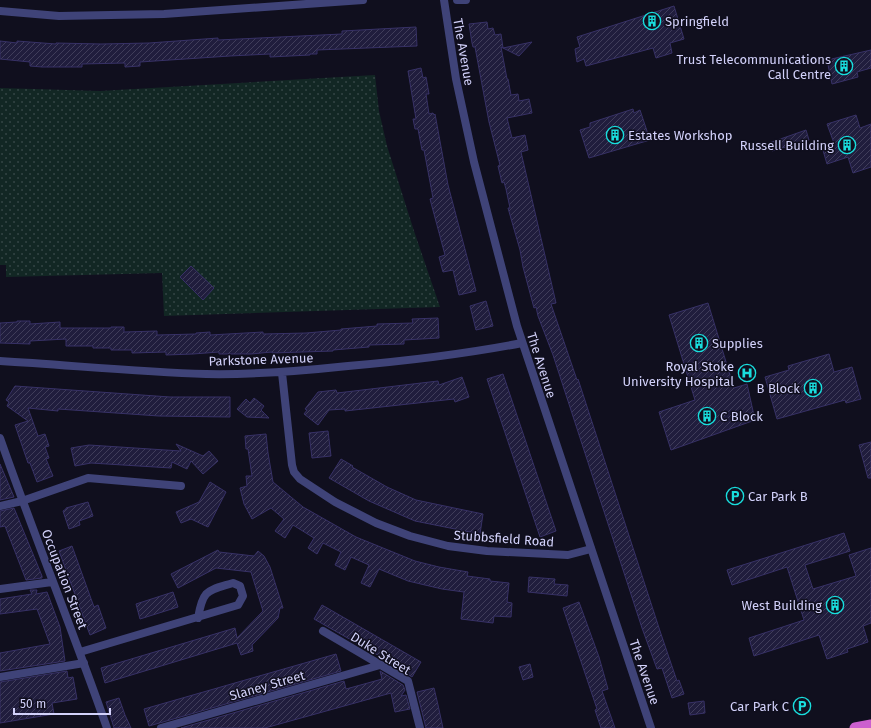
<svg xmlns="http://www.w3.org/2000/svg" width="871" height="728" font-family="'Fira Sans',sans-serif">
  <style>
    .park { fill: url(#park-dots) }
    .building { fill: url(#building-hatch); stroke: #373166 }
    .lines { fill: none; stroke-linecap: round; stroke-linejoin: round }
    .minor { stroke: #3f4378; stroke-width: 8 }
    .tertiary { stroke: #3f4378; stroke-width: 8 }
    .trunk { stroke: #cc5fce; stroke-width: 11 }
    .labels { text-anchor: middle; stroke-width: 3; stroke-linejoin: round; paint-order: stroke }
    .poi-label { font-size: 13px; fill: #d2d1fa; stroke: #100f1e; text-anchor: end }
    .street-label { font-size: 13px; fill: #d2d1fa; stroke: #100f1e }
  </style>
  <defs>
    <pattern id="park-dots" width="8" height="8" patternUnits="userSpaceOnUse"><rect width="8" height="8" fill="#122724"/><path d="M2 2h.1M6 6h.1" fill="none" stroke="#344545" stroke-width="1.8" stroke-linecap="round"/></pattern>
    <pattern id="building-hatch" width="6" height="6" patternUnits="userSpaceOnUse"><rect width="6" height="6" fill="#201d3d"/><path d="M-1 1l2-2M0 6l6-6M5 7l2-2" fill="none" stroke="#403d5a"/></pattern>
  </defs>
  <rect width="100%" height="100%" fill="#100f1e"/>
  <path class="park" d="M375 75 379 111 387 146 414 231 440 307 164 316 162 273 6 277V265H0V88L100 91Z"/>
  <path class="building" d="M674 6 684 39 670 43 672 53 656 58 653 48 586 66 584 59 577 62 575 49 580 47 577 37Z
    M487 22 488 29 493 28 495 35 501 34 503 48 532 42 519 56 501 47 507 79H508L511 95 518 94 519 101 529 99 532 113 507 118 512 138 525 135 528 150 521 152 556 303 551 304 577 380 578 379 661 634 677 681 679 680 684 694 672 698 662 668 657 669 642 628 553 355 538 316 536 307 534 308 523 267 520 250 508 208H510L506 189 504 182 502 183 498 166 500 165 489 122 475 47H473L472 43 469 24Z
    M416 27 417 46 317 50V54H310V55L270 57V54L230 56 140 62V66L125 67V63L82 64V67H42L30 66V62L0 59V41L17 43V41L56 44V43L101 44 149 43 218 38V40L342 34V31Z
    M871 50V68L857 72 858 77 832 84 827 60Z
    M421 68 423 78 426 77 429 94H426L429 114 433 113 434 115 435 114 448 185 476 291 459 295 453 270 443 272 439 257 445 255 430 199 433 198 424 150H422L418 129H415L413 119H416L408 71Z
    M633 109 634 113 640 110 650 140 589 158 580 130 590 127V123Z
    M856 115 860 128 871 124V167L853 173 848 157 827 164 822 147 834 143 827 124Z
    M806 130 809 140 772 151 769 143Z
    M191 266 214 288 203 300 180 277Z
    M486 301 493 326 476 330 470 306Z
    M708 303 734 388 747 384 755 420 671 450 659 412 695 400 669 315Z
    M438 318 439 338 404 340V344L369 345V347L333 350V351L272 353V352L251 354H219V352L193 354 166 355V352L132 353V350H111V348H93V346H66V339L30 341V344L0 343V323L17 322V321H30V324L60 322V328H111V327H124V332L157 331V335L196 334V333L210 332V335L263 332V334L306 333 341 330V329L377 326V324L413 323 412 319Z
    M829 354 834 372 852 367 861 399 846 403 845 400 777 419 765 377 789 370 788 366Z
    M503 374 556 531 540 537 487 379Z
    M462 377 469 397 455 402 454 399 345 411V409L329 410 318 425 304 414 307 410 305 409 318 392 336 390 337 393 438 381 439 385Z
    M15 386 170 397H230V417L159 416 58 409V411L28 408 38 436 45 434 49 446 45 447 49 458 46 459 53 476 37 482 30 463H28L15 425 28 421 7 406 9 402 6 400Z
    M254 398 264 406 261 410 269 418 247 417 237 409 246 399 250 403Z
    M328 431 331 456 312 458 309 433Z
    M266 434 268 453 273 482 303 507 356 537 415 561 439 567 468 572 467 576 490 579V581L509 583 507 602 512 603 511 617 494 616 493 623 461 619 464 592 442 589 408 581 379 569 370 587 361 583 369 565 351 557 345 570 335 565 341 552 323 543 317 554 308 548 314 538 293 525 285 538 275 531 284 519 271 508 252 519 244 504 240 488 247 486 246 476H252L248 449H246L245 436Z
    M871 442V478H868L859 445Z
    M176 444 203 456 209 451 218 461 203 474 191 461 187 469 172 462 171 468 91 463 75 466 71 448 89 445 181 451Z
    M341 459 353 466 352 467 387 487 416 500 483 514 480 534 415 521 369 501 329 478Z
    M0 464 14 497 0 500Z
    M210 482 226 492 208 527 191 519 181 523 176 512 199 502Z
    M88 502 93 516 79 521 80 525 69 529 63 511 66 509V508Z
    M14 508 42 576V578L26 580 5 526 0 527V511Z
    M844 533 850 551 805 565 813 589 856 576 849 555 871 548V623L863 626 868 642 847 649 848 652 827 659 819 635 754 656 749 638 804 620 787 567 732 585 727 570Z
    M72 546 94 607 98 605 106 628 90 635 59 551Z
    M218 550 219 552 254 556 258 551 264 556 270 567 283 608H280L278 618 252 645 253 651 241 655 237 643 105 683 101 668 235 628 237 638 263 611 251 572 216 568 178 588 171 574Z
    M529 577 555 579 554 584 568 585 567 596 528 592Z
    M30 590H37L36 594 47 592 60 627 65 661 0 671V653L50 644 37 609 0 614V599L32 594Z
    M173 592 178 607 140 619 136 604Z
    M579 602 599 657 608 689 602 691 615 728H601L595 710 597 709 563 608Z
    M322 605 421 662 412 677 376 654 314 619Z
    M336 654 341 671 149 726 144 709Z
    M530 664 533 677 523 680 519 667Z
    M67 671 68 678 73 677 77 699 52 703 54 714 0 723V682Z
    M380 671 403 685 405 690 401 696 406 695 410 709 395 712 391 693 265 728H181L344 681 346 689 375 681 382 679Z
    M434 688 438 705 443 728H426L417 692Z
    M119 698 125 715 131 728H114L106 702Z
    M704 701 705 713 690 715 688 703Z"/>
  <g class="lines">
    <path class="minor" d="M457 0H466
      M0 11 59 16 164 14 363 0
      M0 361C69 365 137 372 206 374 253 375 301 371 348 366 406 361 465 354 522 343
      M282 373 292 465 294 472 300 479 335 502 376 523 410 536 448 546 487 551 568 555 591 549
      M0 438C34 535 73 631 107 728
      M0 506 22 501 88 478 181 486
      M0 589 52 582
      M323 631 408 681 420 728
      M80 652 238 605 243 596 240 586 233 583C207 591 203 589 198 618
      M0 677 84 663
      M161 728 380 665"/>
    <path class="tertiary" d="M444 0 456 79 474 162 517 326 651 728"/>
    <path class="trunk" d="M855 728 871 725"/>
  </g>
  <defs>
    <symbol id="building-ring" viewBox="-11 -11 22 22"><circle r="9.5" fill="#100f1e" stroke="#19dddd" stroke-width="1.5"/><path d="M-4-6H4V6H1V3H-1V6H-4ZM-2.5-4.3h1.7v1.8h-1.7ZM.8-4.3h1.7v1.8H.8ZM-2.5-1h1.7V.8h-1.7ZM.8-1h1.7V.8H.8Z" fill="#19dddd"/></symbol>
    <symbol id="hospital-ring" viewBox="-11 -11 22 22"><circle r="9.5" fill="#100f1e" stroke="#19dddd" stroke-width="1.5"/><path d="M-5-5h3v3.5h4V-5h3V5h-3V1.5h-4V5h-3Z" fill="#19dddd"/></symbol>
    <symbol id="parking-ring" viewBox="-11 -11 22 22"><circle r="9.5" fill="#100f1e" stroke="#19dddd" stroke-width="1.5"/><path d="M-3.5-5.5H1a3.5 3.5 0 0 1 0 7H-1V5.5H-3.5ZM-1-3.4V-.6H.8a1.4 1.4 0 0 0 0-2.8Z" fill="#19dddd"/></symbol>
  </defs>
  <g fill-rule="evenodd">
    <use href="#building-ring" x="642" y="11" width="20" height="20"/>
    <use href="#building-ring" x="834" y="56" width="20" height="20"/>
    <use href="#building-ring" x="605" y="125" width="20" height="20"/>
    <use href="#building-ring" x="837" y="135" width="20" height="20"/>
    <use href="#building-ring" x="689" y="333" width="20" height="20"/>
    <use href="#hospital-ring" x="737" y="363" width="20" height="20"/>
    <use href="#building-ring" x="803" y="378" width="20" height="20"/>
    <use href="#building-ring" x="697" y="406" width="20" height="20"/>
    <use href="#parking-ring" x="725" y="486" width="20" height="20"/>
    <use href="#building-ring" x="825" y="595" width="20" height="20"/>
    <use href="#parking-ring" x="792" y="696" width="20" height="20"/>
  </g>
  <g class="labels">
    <g class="poi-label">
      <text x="665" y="26" text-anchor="start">Springfield</text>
      <text x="831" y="64">Trust Telecommunications<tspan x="831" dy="15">Call Centre</tspan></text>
      <text x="628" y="140" text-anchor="start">Estates Workshop</text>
      <text x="834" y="150">Russell Building</text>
      <text x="712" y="348" text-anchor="start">Supplies</text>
      <text x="734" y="371">Royal Stoke<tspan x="734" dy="15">University Hospital</tspan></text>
      <text x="800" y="393">B Block</text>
      <text x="720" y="421" text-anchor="start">C Block</text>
      <text x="748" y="501" text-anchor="start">Car Park B</text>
      <text x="822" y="610">West Building</text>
      <text x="789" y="711">Car Park C</text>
    </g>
    <g class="street-label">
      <text transform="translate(464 52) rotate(80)" y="5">The Avenue</text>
      <text transform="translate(261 359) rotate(-2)" y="5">Parkstone Avenue</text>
      <text transform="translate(542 365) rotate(72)" y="5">The Avenue</text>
      <text transform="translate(504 538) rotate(4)" y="5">Stubbsfield Road</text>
      <text transform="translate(65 579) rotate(69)" y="5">Occupation Street</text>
      <text transform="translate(381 653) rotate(32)" y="5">Duke Street</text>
      <text transform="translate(645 672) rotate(71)" y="5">The Avenue</text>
      <text transform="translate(267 685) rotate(-16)" y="5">Slaney Street</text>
    </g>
  </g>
  <path d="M14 708v6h96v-6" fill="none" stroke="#d2d1fa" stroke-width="2"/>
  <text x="20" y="708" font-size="12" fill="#d2d1fa" stroke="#100f1e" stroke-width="3" paint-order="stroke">50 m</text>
</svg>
